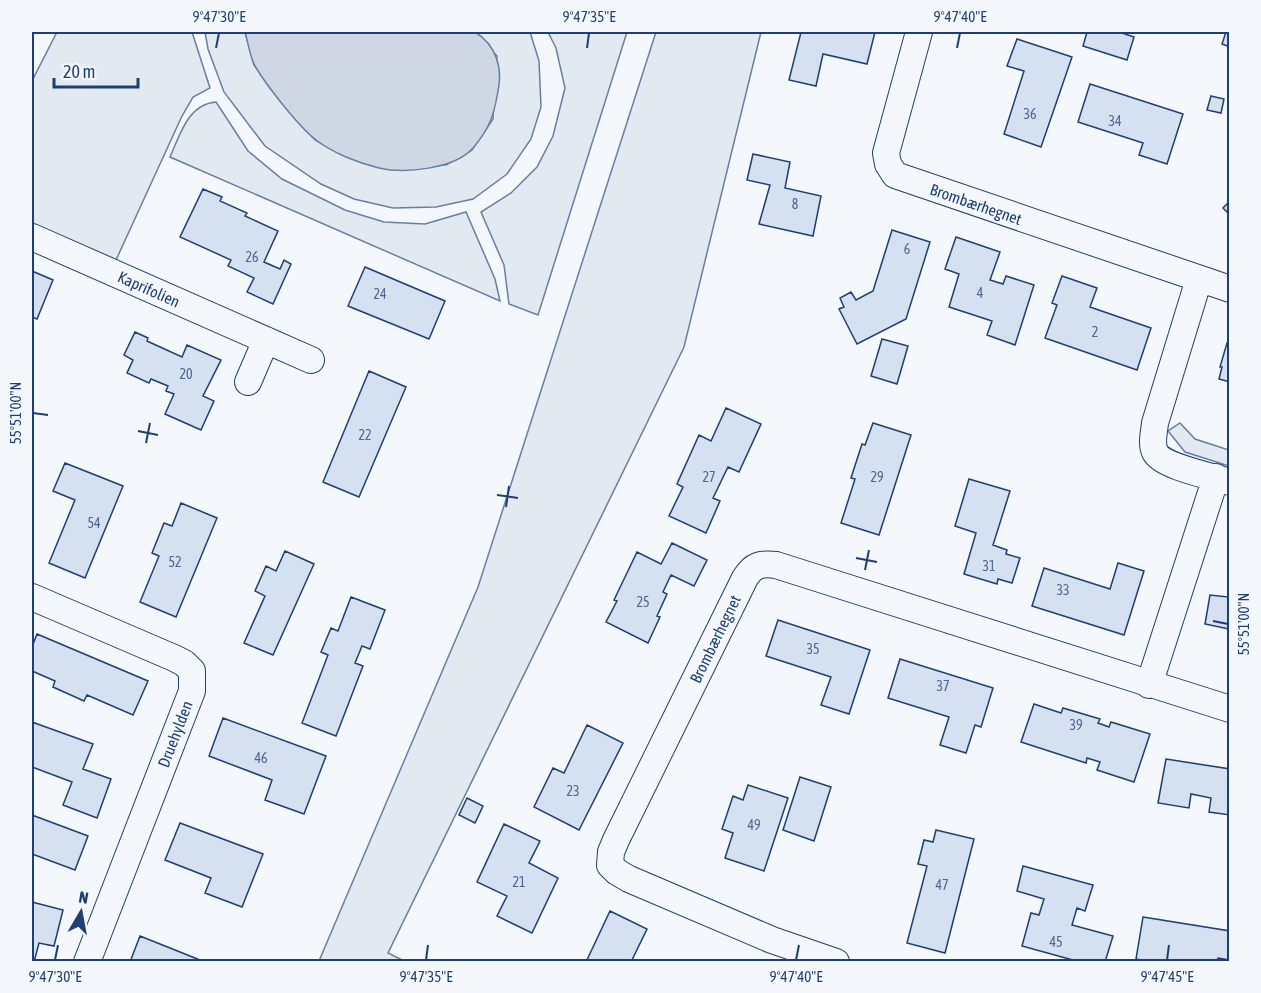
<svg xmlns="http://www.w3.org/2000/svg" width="1261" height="993" font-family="'Asap Condensed',sans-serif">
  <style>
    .green { fill: #e3e9f0; stroke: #687fa3; stroke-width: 1.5 }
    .water { fill: #cfd7e4; stroke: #687fa3; stroke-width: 1.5 }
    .building { fill: #d5e0f0; stroke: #1d3f73; stroke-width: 1.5 }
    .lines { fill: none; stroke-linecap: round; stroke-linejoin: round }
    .minor-casing { stroke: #1d3f73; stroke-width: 28 }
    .minor { stroke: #f4f7fb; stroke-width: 26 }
    .ticks { fill: none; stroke: #1d3f73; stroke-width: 2 }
    .labels { text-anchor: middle; stroke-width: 4.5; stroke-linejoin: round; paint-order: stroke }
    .number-label { font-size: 14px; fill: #4b6792 }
    .street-label { font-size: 16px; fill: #1d3f73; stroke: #f4f7fb }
    .neatline { fill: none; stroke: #1d3f73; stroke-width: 2 }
    .ticks-label { font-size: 15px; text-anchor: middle; fill: #1d3f73 }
  </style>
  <rect width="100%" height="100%" fill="#f4f7fb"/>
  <path class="green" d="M57 32H192L210 88 193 97 182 116 116 260 32 224V81Z
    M205 32H245L254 65 286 108 315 140 340 154 446 165 472 150 493 119 497 56 475 32H530L539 61 541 107 531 139 507 174 473 199 436 207 393 208 354 199 321 184 265 146 224 92 208 49Z
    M548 32H627L538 315 509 304 504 265 481 212 511 193 537 167 553 136 565 88 556 48Z
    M656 32H761L684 347 388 953 404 961H319L478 587Z
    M216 102 248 151 282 179 345 210 384 222 425 224 466 212 495 279 500 301 170 157C180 135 188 104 216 102Z
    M1180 423 1195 439 1229 450V466L1185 452 1168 431Z"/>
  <path class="water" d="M245 32H475C496 45 503 68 498 91 494 115 490 128 473 148 455 169 404 174 379 168 358 163 333 153 316 140 299 127 266 85 255 66 250 57 248 42 245 32Z"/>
  <path class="building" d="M801 32H875L867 64 823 54 816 86 789 80Z
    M1087 32H1119L1134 37 1127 60 1083 46Z
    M1226 32H1230V47L1222 44Z
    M1017 39 1072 57 1041 147 1004 134 1024 71 1007 66Z
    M1090 84 1183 114 1167 164 1139 155 1143 143 1078 122Z
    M1211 96 1224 99 1221 113 1207 110Z
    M753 154 790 162 785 188 821 196 813 236 759 224 770 185 747 180Z
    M203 189 222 197 220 201 247 213 245 216 278 231 264 262 280 269 284 260 291 264 273 304 247 292 254 278 228 266 231 260 180 237Z
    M1230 201V215L1223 208Z
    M892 230 930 242 906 319 857 344 839 309 844 307 840 298 851 292 856 300 873 291Z
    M956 237 1000 252 990 280 1003 284 1006 276 1034 285 1015 345 987 335 992 321 949 307 959 274 945 269Z
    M365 267 445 301 429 339 348 306Z
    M32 271 53 280 37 319 32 317Z
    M1062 276 1097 288 1090 307 1151 328 1137 370 1045 338 1057 305 1052 303Z
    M135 332 148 338 147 341 182 357 187 345 221 360 203 396 214 401 201 430 165 414 174 394 166 391 168 386 151 379 149 383 127 373 133 360 124 355Z
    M882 339 908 346 897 384 871 376Z
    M1227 343H1230V382L1219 379 1222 367H1220Z
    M369 371 406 387 359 497 323 482Z
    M726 408 761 424 739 472 728 467 713 498 720 501 706 533 669 516 683 487 677 484 699 435 711 441Z
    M873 423 911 435 879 535 841 523 855 479 851 478 862 444 865 445Z
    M65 463 123 486 85 578 49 563 75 500 53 491Z
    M969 479 1010 491 993 545 1007 550 1006 554 1020 558 1012 583 998 579 997 584 964 574 976 533 955 526Z
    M181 503 217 518 176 617 140 602 159 556 152 553 164 523 172 526Z
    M672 543 707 560 694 586 671 575 663 592 667 594 657 616 660 617 648 643 606 622 617 601 614 600 637 552 661 564Z
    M285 551 314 564 273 655 244 643 265 596 255 591 266 566 276 571Z
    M1118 563 1144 571 1124 635 1032 606 1044 568 1110 589Z
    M1230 585 1229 629 1205 624 1210 595 1228 597Z
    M351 597 385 610 370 649 362 646 355 663 363 666 336 736 302 723 328 655 321 652 331 628 338 631Z
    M778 620 870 650 849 714 821 705 831 677 766 656Z
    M37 634 148 681 133 715 87 695 84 701 53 687 55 681 32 671V647Z
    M900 659 993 688 981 727 975 725 966 753 940 745 949 717 888 698Z
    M1034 704 1061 713 1063 708 1100 719 1098 723 1109 727 1111 722 1150 734 1134 782 1097 770 1100 762 1087 758 1086 763 1021 742Z
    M223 718 326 756 304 814 265 800 272 780 209 756Z
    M32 722 93 744 83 769 111 779 97 818 63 805 72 782 32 767Z
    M587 725 623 743 579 830 534 807 553 768 564 773Z
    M1166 759 1230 769V815L1209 812 1211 798 1191 794 1189 808 1158 803Z
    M800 777 831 787 814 841 783 830Z
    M748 785 788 798 764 871 725 858 733 833 722 829 733 796 743 800Z
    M467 798 483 806 475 823 459 815Z
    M32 815 88 836 75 870 32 854Z
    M180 823 263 854 242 907 205 893 211 878 165 860Z
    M504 824 540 841 529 863 558 878 532 933 497 916 507 896 477 882Z
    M936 830 974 839 945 953 907 943 927 866 918 864 924 840 933 842Z
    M1023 866 1093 885 1085 911 1077 908 1072 925 1113 936 1105 962H1080L1022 946 1031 913 1039 915 1044 899 1017 891Z
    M32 902 63 910 54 946 39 943 34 962H32Z
    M610 911 647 929 632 960 635 962H586Z
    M1143 917 1230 931V960L1218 958 1217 962H1151L1136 959Z
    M140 936 205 962H130Z"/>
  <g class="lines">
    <defs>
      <path id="minor" d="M919 32 886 153 888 164 895 175 1230 289
        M32 237 311 360
        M1199 279 1155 423C1154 433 1151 443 1155 452 1161 466 1214 477 1230 482
        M248 382 266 340
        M32 597 174 658 184 663 192 671V691L87 962
        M1149 685 1216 477
        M836 962 772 940 629 879 617 872 610 865 611 852 616 840 745 578C753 565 761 563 776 565L1230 709"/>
    </defs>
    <use href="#minor" class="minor-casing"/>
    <use href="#minor" class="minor"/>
  </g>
  <path class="ticks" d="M216 48 219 33M587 48 589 33M957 48 960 33M33 413 48 415M138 431 158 435M146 443 150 423M497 495 518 498M506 507 509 486M856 558 877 562M865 570 869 550M1213 621 1228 624M55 960 58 945M426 960 428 945M796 960 799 945M1167 960 1169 945"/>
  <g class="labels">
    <g class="number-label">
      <text x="1030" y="119">36</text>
      <text x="1115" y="126">34</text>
      <text x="795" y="209">8</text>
      <text x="907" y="254">6</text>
      <text x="252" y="262">26</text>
      <text x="980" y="298">4</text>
      <text x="380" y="299">24</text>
      <text x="1095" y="337">2</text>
      <text x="186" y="379">20</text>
      <text x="365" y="440">22</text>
      <text x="709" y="482">27</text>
      <text x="877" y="482">29</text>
      <text x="94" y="528">54</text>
      <text x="175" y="567">52</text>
      <text x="989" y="571">31</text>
      <text x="1063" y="595">33</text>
      <text x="643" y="607">25</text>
      <text x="813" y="654">35</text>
      <text x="943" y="691">37</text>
      <text x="1076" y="730">39</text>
      <text x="261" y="763">46</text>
      <text x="573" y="796">23</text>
      <text x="754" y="830">49</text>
      <text x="519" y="887">21</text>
      <text x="942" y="890">47</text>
      <text x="1056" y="947">45</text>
    </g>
    <g class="street-label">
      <text transform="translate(976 204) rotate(19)" y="6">Brombærhegnet</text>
      <text transform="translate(149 289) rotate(24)" y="6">Kaprifolien</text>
      <text transform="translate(715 639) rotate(-64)" y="6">Brombærhegnet</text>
      <text transform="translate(175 734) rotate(-69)" y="6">Druehylden</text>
    </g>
  </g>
  <rect width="1261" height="993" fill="none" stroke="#f4f7fb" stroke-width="66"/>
  <g transform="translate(81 912) rotate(10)" stroke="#f4f7fb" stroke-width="4.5" paint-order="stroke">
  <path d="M0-4.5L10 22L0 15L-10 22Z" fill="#1d3f73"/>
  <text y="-9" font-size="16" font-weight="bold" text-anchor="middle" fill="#1d3f73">N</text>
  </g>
  <path d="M54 78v9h84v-9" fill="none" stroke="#1d3f73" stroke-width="3"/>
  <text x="63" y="78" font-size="18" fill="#1d3f73" stroke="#f4f7fb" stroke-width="4.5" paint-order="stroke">20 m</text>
  <rect x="33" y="33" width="1195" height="927" class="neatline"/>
  <g class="ticks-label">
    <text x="219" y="22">9°47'30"E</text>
    <text x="589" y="22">9°47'35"E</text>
    <text x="960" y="22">9°47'40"E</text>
    <text transform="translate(16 413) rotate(-90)" y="5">55°51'00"N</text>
    <text transform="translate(1244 624) rotate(-90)" y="5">55°51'00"N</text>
    <text x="55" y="982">9°47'30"E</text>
    <text x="426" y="982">9°47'35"E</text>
    <text x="796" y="982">9°47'40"E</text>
    <text x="1167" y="982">9°47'45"E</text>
  </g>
</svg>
